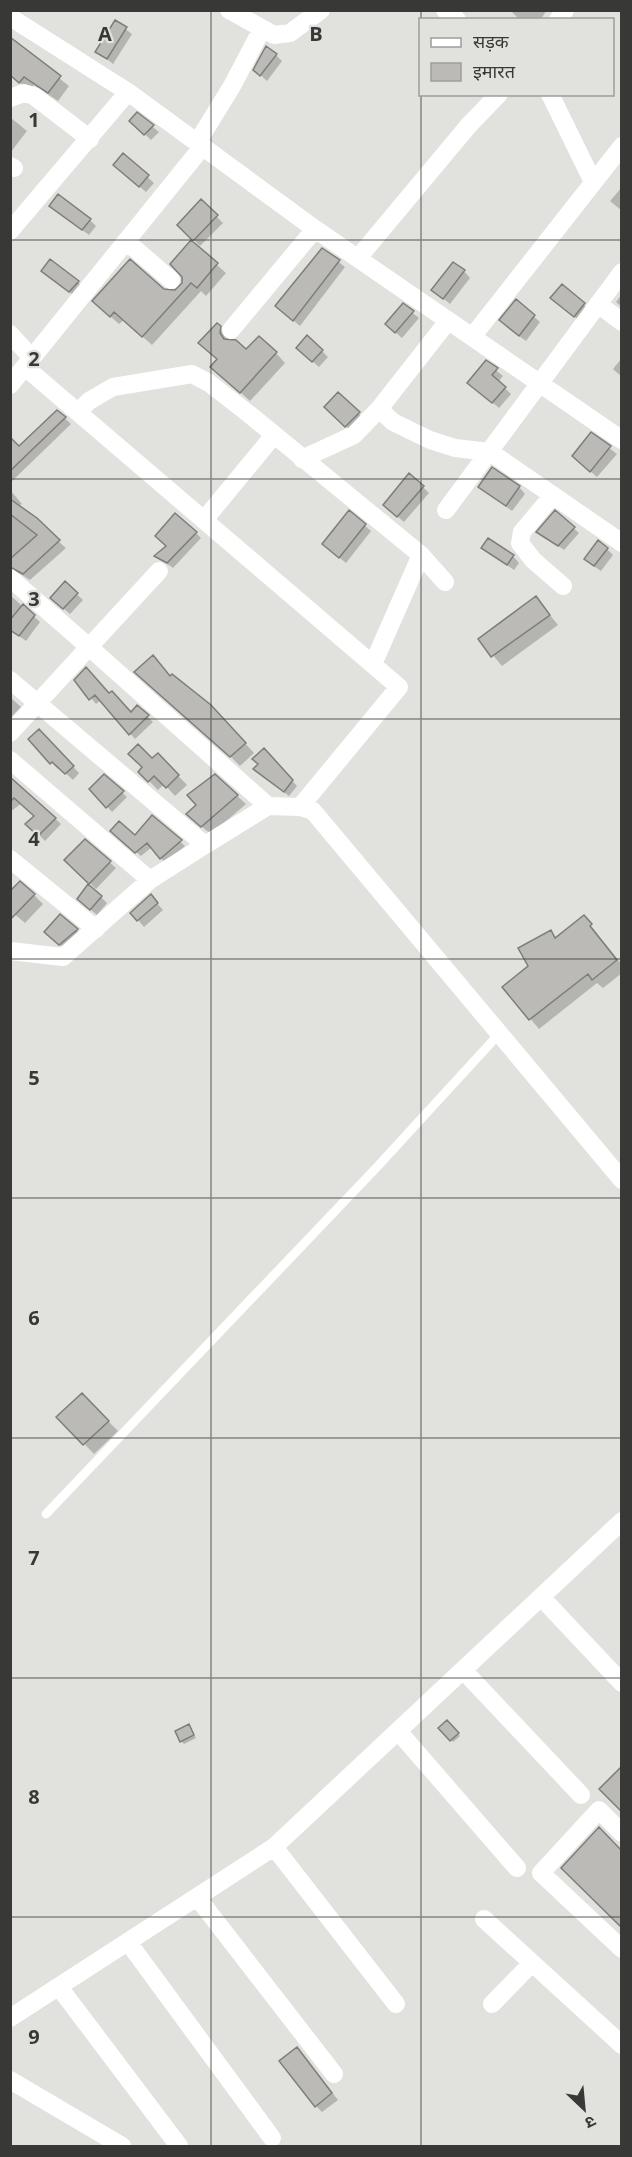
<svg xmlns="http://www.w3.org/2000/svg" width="632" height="2157" font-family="'Open Sans','Noto Sans Devanagari',sans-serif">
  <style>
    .shadow { fill: #0003 }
    .building { fill: #bbbab7; stroke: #7d7d7a; stroke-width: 1.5 }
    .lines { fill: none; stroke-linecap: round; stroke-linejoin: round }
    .service { stroke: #fff; stroke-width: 9 }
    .minor { stroke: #fff; stroke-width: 18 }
    .grid { fill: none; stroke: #383836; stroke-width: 1.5; stroke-opacity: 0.55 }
    .grid-label { font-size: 20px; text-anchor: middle; font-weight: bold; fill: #383836; stroke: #e1e1dd; stroke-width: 4.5; stroke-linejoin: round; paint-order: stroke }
  </style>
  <rect width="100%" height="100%" fill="#e1e1dd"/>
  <path class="shadow" d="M510 10H547L540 20H520Z
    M116 22 132 34 113 64 97 51Z
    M10 39 69 86 58 101 34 85 29 90 10 75Z
    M276 55 282 61 267 81 255 70Z
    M137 114 159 132 151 140 131 121Z
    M10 117 27 131 10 153Z
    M123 155 154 183 146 192 121 171Z
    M622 187V211L610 201Z
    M201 201 223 223 200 246 179 225Z
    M57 212 90 220 96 226 89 235Z
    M191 242 226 273 206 296 201 291 152 345 124 320 119 324 103 310 163 290 176 292 183 283Z
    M323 250 345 267 300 326 283 312Z
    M464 271 470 278 450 304 433 290Z
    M49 277 78 282 84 288 76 297Z
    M622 294V307L616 302Z
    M516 301 540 322 526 341 507 327Z
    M559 304 584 305 590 311 581 322Z
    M403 305 419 318 402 338 393 330Z
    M217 325 231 341 246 351 276 353 285 363 250 401 222 376Z
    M322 351 328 357 319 367 304 354Z
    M622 358V377L613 369Z
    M486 362 503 376 498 382 511 394 499 408 476 389Z
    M338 394 365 420 352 432 326 407Z
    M58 412 71 424 10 483V439L19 448Z
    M591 434 617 454 597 477 580 462Z
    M423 487 429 493 404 522 391 511Z
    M480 487H519L525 494 512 511Z
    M10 490 22 504 18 506 66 548 30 580 19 573 10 576Z
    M555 512 579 533 564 550 538 532Z
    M364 525 371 531 346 563 330 550Z
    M196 533 201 538 173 568 156 556 168 546Z
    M483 548 513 556 519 563 514 570Z
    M607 549 613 555 601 571 592 565Z
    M65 583 83 600 70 614 58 604Z
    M10 595 40 622 26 641 12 631 10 633Z
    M536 598 558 625 502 666 480 640Z
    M171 677 220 716 254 753 240 766 206 732Z
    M76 680 110 695 131 714 137 707 153 722 135 739 101 700 96 704Z
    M10 697 21 707 10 718Z
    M39 731 79 773 73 780 59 767 58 769 30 739Z
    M264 751 297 786 289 796 260 774Z
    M158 755 187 785 175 796 164 784 158 790 140 772Z
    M10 776 61 824 45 841 28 824 36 816 22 803 10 812Z
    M104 776 127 797 112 812 91 789Z
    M215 776 246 804 211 834 196 822 198 805Z
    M153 817 185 846 165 863 152 847 141 856 117 836 135 837Z
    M85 841 116 868 96 889 66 860Z
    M34 895 43 904 25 923 11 911Z
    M151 896 163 910 144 927 132 913Z
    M101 897 107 903 97 915 85 905Z
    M584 917 622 965V973L603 988 597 983 539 1029 504 987 530 966 551 932 557 938Z
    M77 930 83 936 66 950 52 938Z
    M82 1395 118 1431 94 1454 58 1417Z
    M447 1722 460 1736 453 1742 441 1729Z
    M189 1726 196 1738 184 1744 181 1741Z
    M622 1767V1809L601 1789Z
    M599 1829 622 1852V1926L563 1867Z
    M303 2056 338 2100 322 2112 316 2106Z"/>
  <path class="building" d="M115 20 127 27 107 59 95 52Z
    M10 37 61 76 48 93 24 77 19 83 10 75Z
    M266 46 277 54 260 76 253 70Z
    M137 112 154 125 144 135 129 121Z
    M123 153 149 175 139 187 113 165Z
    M58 194 91 219 82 230 49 206Z
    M201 199 218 215 193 241 177 225Z
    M191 240 218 263 197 288 191 283 142 337 114 312 110 317 92 301 130 259 164 289 175 290 182 283V277L170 264Z
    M322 248 340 260 293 321 275 306Z
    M50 259 79 281 69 292 41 271Z
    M453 262 465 270 443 299 431 290Z
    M562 284 585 303 574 317 550 298Z
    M516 299 535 315 519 336 499 320Z
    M403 303 414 311 395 333 385 324Z
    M217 323 221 326 220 333 224 339 236 340 246 349 259 336 277 352 240 393 210 367 217 359 198 343Z
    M307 335 323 350 312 362 296 348Z
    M486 360 498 368 492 375 506 387 492 403 467 383Z
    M338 392 360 412 345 427 324 407Z
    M57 410 66 417 10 471V437L19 446Z
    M591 432 611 446 590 472 572 456Z
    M492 467 520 486 506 506 478 487Z
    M409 473 424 486 397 517 383 505Z
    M10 499 37 518 60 540 23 574 10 567V559L37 535 10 514Z
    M349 510 366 524 339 558 322 544Z
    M555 510 575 527 558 546 536 532Z
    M175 513 197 532 167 563 154 556 166 546 155 536Z
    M488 538 514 555 507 565 481 548Z
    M598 540 608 548 594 566 584 559Z
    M65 581 78 593 63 609 50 598Z
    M536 596 550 615 491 657 478 639Z
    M23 604 35 615 19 636 10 630V620Z
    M153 655 170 676 172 674 211 705 246 743 230 757 134 672Z
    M86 667 109 693 112 691 131 712 137 705 149 715 129 735 95 695 89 700 74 680Z
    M39 729 74 766 65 774 52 762 50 764 28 739Z
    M138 744 152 758 158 753 179 775 166 788 154 776 148 782 138 772 142 767 128 754Z
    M264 748 293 780 284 792 253 769 258 764 252 759Z
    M104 774 124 791 106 808 89 789Z
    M215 774 238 795 201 827 186 814 196 805 187 795Z
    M10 777 56 818 38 836 25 824 34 816 14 798 10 802Z
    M152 815 182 840 160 859 147 843 135 853 110 831 119 821 135 835Z
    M85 839 111 861 89 884 64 860Z
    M20 881 35 894 10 920V891Z
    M88 884 102 896 90 910 77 899Z
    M151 894 158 903 137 921 130 913Z
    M60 914 78 929 59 945 44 932Z
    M584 915 592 924 590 926 617 960 592 980 588 974 529 1020 502 987 528 966 518 948 551 930 555 938Z
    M82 1393 109 1421 83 1445 56 1417Z
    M447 1720 459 1733 450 1741 438 1728Z
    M189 1724 194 1735 180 1742 175 1731Z
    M621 1767V1811L599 1789Z
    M599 1827 621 1850V1927L561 1868Z
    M297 2047 332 2093 315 2107 279 2061Z"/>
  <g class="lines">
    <path class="service" d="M46 1514 377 1167 499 1034"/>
    <path class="minor" d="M229 10 274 35 290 33 321 10
      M445 10 457 20
      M10 17 128 92 315 229 622 440
      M558 20 565 10
      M550 94 593 182
      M10 98 24 93 34 96 90 139
      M197 143 232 86 262 29
      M10 166 14 168
      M10 231 128 92
      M126 241 171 280
      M358 258 469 125 499 94
      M598 304 622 322
      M231 330 315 229
      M10 334 32 358
      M472 337 622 146
      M25 367 399 687 300 807 268 806 89 647 159 571
      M10 385 203 146
      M379 409 393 422 430 440 455 448 490 452 622 543
      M78 412 89 401 113 387 192 374 209 383 249 414 421 555 445 582
      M302 459 354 435 379 409 448 321
      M553 495 522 532 520 543 533 560 563 586
      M446 510 622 272
      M204 520 274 435
      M10 578 89 647 10 733
      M373 664 421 555
      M10 680 205 845 268 806
      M10 760 150 880
      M300 807 313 811 622 1180
      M10 859 96 929
      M10 951 63 957 150 880 205 845
      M541 1597 622 1683
      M463 1670 581 1795
      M398 1731 517 1868
      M622 1833 599 1810 541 1873 622 1949
      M274 1847 396 2004
      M197 1897 334 2074
      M484 1919 622 2045
      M128 1942 272 2138
      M59 1987 179 2146
      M492 2004 532 1963
      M10 2018 274 1847 622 1521
      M10 2080 122 2146"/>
  </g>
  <path class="grid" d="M211 10V2146M421 10V20M421 94V2146M10 240H622M10 479H622M10 719H622M10 959H622M10 1198H622M10 1438H622M10 1678H622M10 1917H622"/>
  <g class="grid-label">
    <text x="105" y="41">A</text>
    <text x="316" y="41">B</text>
    <text x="34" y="127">1</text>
    <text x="34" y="366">2</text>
    <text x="34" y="606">3</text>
    <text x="34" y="846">4</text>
    <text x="34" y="1085">5</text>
    <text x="34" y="1325">6</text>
    <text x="34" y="1565">7</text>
    <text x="34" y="1804">8</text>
    <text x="34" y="2044">9</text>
  </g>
  <rect width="632" height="2157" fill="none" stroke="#383836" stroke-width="24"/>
  <rect x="419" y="18" width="195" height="78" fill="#e1e1dd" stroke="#9d9d9a" stroke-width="1.5"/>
  <rect x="431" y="38" width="30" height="9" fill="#ffffff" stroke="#9d9d9a" stroke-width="1.5"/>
  <text x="473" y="48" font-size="18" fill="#383836">सड़क</text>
  <rect x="431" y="63" width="30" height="18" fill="#bbbab7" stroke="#9d9d9a" stroke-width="1.5"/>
  <text x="473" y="78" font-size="18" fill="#383836">इमारत</text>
  <g transform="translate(584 2109) rotate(154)" stroke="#e1e1dd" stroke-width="4.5" paint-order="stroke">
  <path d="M0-4.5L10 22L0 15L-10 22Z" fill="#383836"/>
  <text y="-9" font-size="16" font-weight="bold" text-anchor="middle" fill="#383836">उ</text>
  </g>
</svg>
